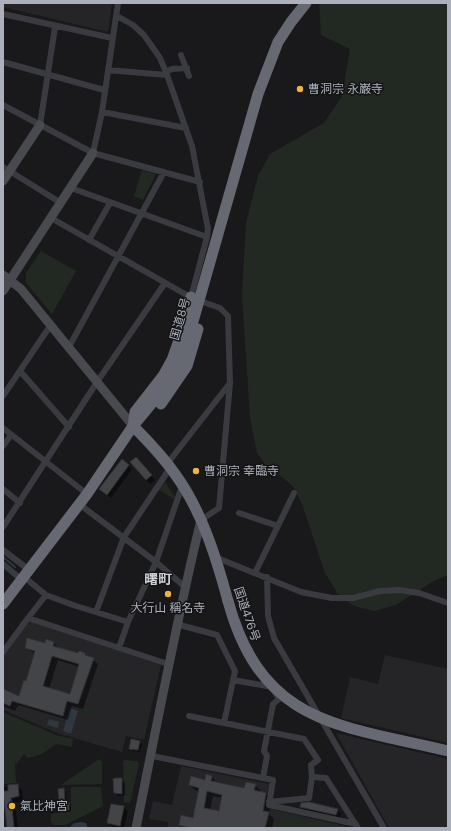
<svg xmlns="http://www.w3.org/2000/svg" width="451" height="831" font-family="'DM Sans','Noto Sans JP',sans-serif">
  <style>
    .built { fill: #252528 }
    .green { fill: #212922 }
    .water { fill: #2f383f }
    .shadow { fill: #0007; fill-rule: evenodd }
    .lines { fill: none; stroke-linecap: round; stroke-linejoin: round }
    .stream { stroke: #2f383f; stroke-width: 2 }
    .building { fill: #434448; stroke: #333337; fill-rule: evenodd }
    .street { stroke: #3a3b40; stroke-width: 6 }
    .secondary { stroke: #484a50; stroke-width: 9 }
    .highway { stroke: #666971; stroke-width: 11 }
    .highway-bridge { stroke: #666971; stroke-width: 11 }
    .poi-dot { fill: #ecb340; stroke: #141416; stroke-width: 1.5 }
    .labels { text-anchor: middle; stroke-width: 3; stroke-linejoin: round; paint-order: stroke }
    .poi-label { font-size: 12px; fill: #acb0ba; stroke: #141416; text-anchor: start }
    .street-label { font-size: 12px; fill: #acb0ba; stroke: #141416 }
    .quarter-label { font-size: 14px; font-weight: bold; fill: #cdcfd6; stroke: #141416 }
  </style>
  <rect width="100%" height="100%" fill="#19191b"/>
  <path class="built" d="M3 3H112L108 32 3 7Z
    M29 620 161 665 144 740 126 736 122 752 57 733 3 710V654Z
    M385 655 448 669V743L341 718 350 677 378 684Z
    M336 733 448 759V828H389Z
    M181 766 269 784 266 808 353 828H168V822L149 819 153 801 172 805Z"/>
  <path class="green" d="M319 3H448V575L432 582 396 605 374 611 354 606 338 594 325 573 302 504 293 486 265 464 257 453 250 418 242 295 246 223 258 176 270 154 324 123 342 96 350 49 321 35Z
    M142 170 156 174 143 200 134 196Z
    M41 251 76 271 52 314 26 283V273Z
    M165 482 175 497 174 499 159 490Z
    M84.5 711a4.5 4.5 0 1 1 9 0a4.5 4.5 0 1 1-9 0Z
    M3 712 56 735 73 739 72 747 56 744 42 754 28 758 24 754 15 765 16 783 4 784Z
    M99 759 102 761V784L61 785Z
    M125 760 137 761 139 764 130 803 124 802 123 761Z
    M71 787H101L103 806 65 825H54L51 822V814L71 810Z
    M281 814 339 828H267L269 820 279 822Z"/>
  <path class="water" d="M70 708 78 711 71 734 63 731Z
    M49 719 59 722 58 728 47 725Z
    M81 822 86 823 88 828H69L74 823Z"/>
  <path class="shadow" d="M140 462 155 480 150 484 146 480Z
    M128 465 132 469 111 498 104 493Z
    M53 642 59 648 79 654H85L98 664 83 709 72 706 68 720 18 705 15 711 3 706V690L20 698 27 682 35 654 26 647ZM58 660 79 667 70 695 49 689Z
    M139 742 142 744 140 752 133 751 130 748Z
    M207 776 212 777 217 783 245 790 255 785 261 791 260 793 266 794 271 800 269 814 274 819 272 828H183L180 825 193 819 200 791H196L190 785 206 781ZM213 796 222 798 219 812 210 810Z
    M115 780H122L125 783V795L119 796 116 794Z
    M17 785 22 790 23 801 15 803 18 828H3L8 827 7 806H3V787Z
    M63 789 66 792 67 803 71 806V812H63L61 810Z
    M124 807 128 811 124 828 112 827 108 823Z
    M301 807 337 809 341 813 340 819 305 811Z"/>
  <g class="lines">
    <path class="stream" d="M3 557 15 567"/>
  </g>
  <path class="building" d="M136 457 152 475 146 480 130 462Z
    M122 459 129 465 107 495 99 489Z
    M27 638 45 643 46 639 54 642 53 646 78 653 79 651 85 653V655L94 658 78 704 67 701 63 716 12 701 10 706 3 703V689L19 696 24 680 26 681 35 651 25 648ZM52 656 79 664 70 694 43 686Z
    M131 739 140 741 138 750 129 749Z
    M206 774 212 776 211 781 244 788 246 782 256 784 254 790 266 793 263 811 269 812 265 828H190L179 825 181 815 193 818 199 788 189 785 191 776 205 780ZM207 791 222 795 219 811 204 808Z
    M116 778H122V794L114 793 113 779Z
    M18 784 19 796 11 798 14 828H7L3 791H8V785Z
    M64 788 65 802H69V810H60L58 789Z
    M309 802 338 809 336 815 300 807 301 803Z
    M111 804 124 806 120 826 107 823Z"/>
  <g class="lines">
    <path class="street" d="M3 14 112 38
      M117 16 133 25 144 35 160 58 166 72 192 146 208 229 207 237 191 297
      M181 55 189 76
      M3 62 104 90
      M108 70 167 75
      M166 72 172 69 187 68
      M3 105 93 153 200 182
      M102 112 186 128
      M40 125 55 27
      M93 153 102 112 118 3
      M3 167 61 203
      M71 188 207 237
      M51 218 192 298
      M89 240 110 203
      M69 347 164 172
      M20 371 69 427
      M3 396 50 326
      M3 428 87 494
      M3 446 11 435
      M167 464 230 383
      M3 489 20 503
      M79 504 156 562 185 587
      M239 513 278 526
      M201 520 219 508 230 383 228 316 220 308 203 302
      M3 527 97 382 165 283
      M3 550 29 570
      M215 557 301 592 332 598H353L380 591 400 590 419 593 448 603
      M3 564 22 580
      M255 573 294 493
      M24 577 46 595 73 605 128 622
      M267 577 268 616 274 638 384 828
      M46 595 28 618 168 664
      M96 612 124 537 170 468
      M176 624 217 635 235 671 224 723
      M119 648 128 622 156 562 182 486
      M3 652 28 618
      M233 680 272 687 279 699 273 704 264 751 267 756 263 778
      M189 716 304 739 318 760 311 765 312 777 326 778 358 828
      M152 756 273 780 269 805 356 824
      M269 802 309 798 312 777"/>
    <path class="secondary" d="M3 181 40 125
      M3 275 21 289 133 426
      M3 291 93 153
      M136 828C157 725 176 622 201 520"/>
    <path class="highway" d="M161 404 187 366 198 329
      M133 426C148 441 163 457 175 474 202 511 216 557 228 601
      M133 426 135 412 163 376 172 360 186 320 191 297
      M3 604 87 494 133 426 157 397 180 362 188 339 258 94 278 42 291 22 306 3"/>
    <path class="highway-bridge" d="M228 601C262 725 339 725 448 751"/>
  </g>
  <g class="poi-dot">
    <circle cx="300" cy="89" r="4"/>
    <circle cx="196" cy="471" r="4"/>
    <circle cx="168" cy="594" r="4"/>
    <circle cx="12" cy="806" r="4"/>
  </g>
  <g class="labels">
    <g class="poi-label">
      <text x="308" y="93">曹洞宗 永巌寺</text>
      <text x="204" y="475">曹洞宗 幸臨寺</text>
      <text x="168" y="612" text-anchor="middle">大行山 稱名寺</text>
      <text x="20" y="810">氣比神宮</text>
    </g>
    <g class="street-label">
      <text transform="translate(180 319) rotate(-74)" y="4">国道8号</text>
      <text transform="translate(247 614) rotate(71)" y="4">国道476号</text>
    </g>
    <g class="quarter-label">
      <text x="158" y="584">曙町</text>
    </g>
  </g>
  <rect width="451" height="831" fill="none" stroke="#acb0ba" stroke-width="8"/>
</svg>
